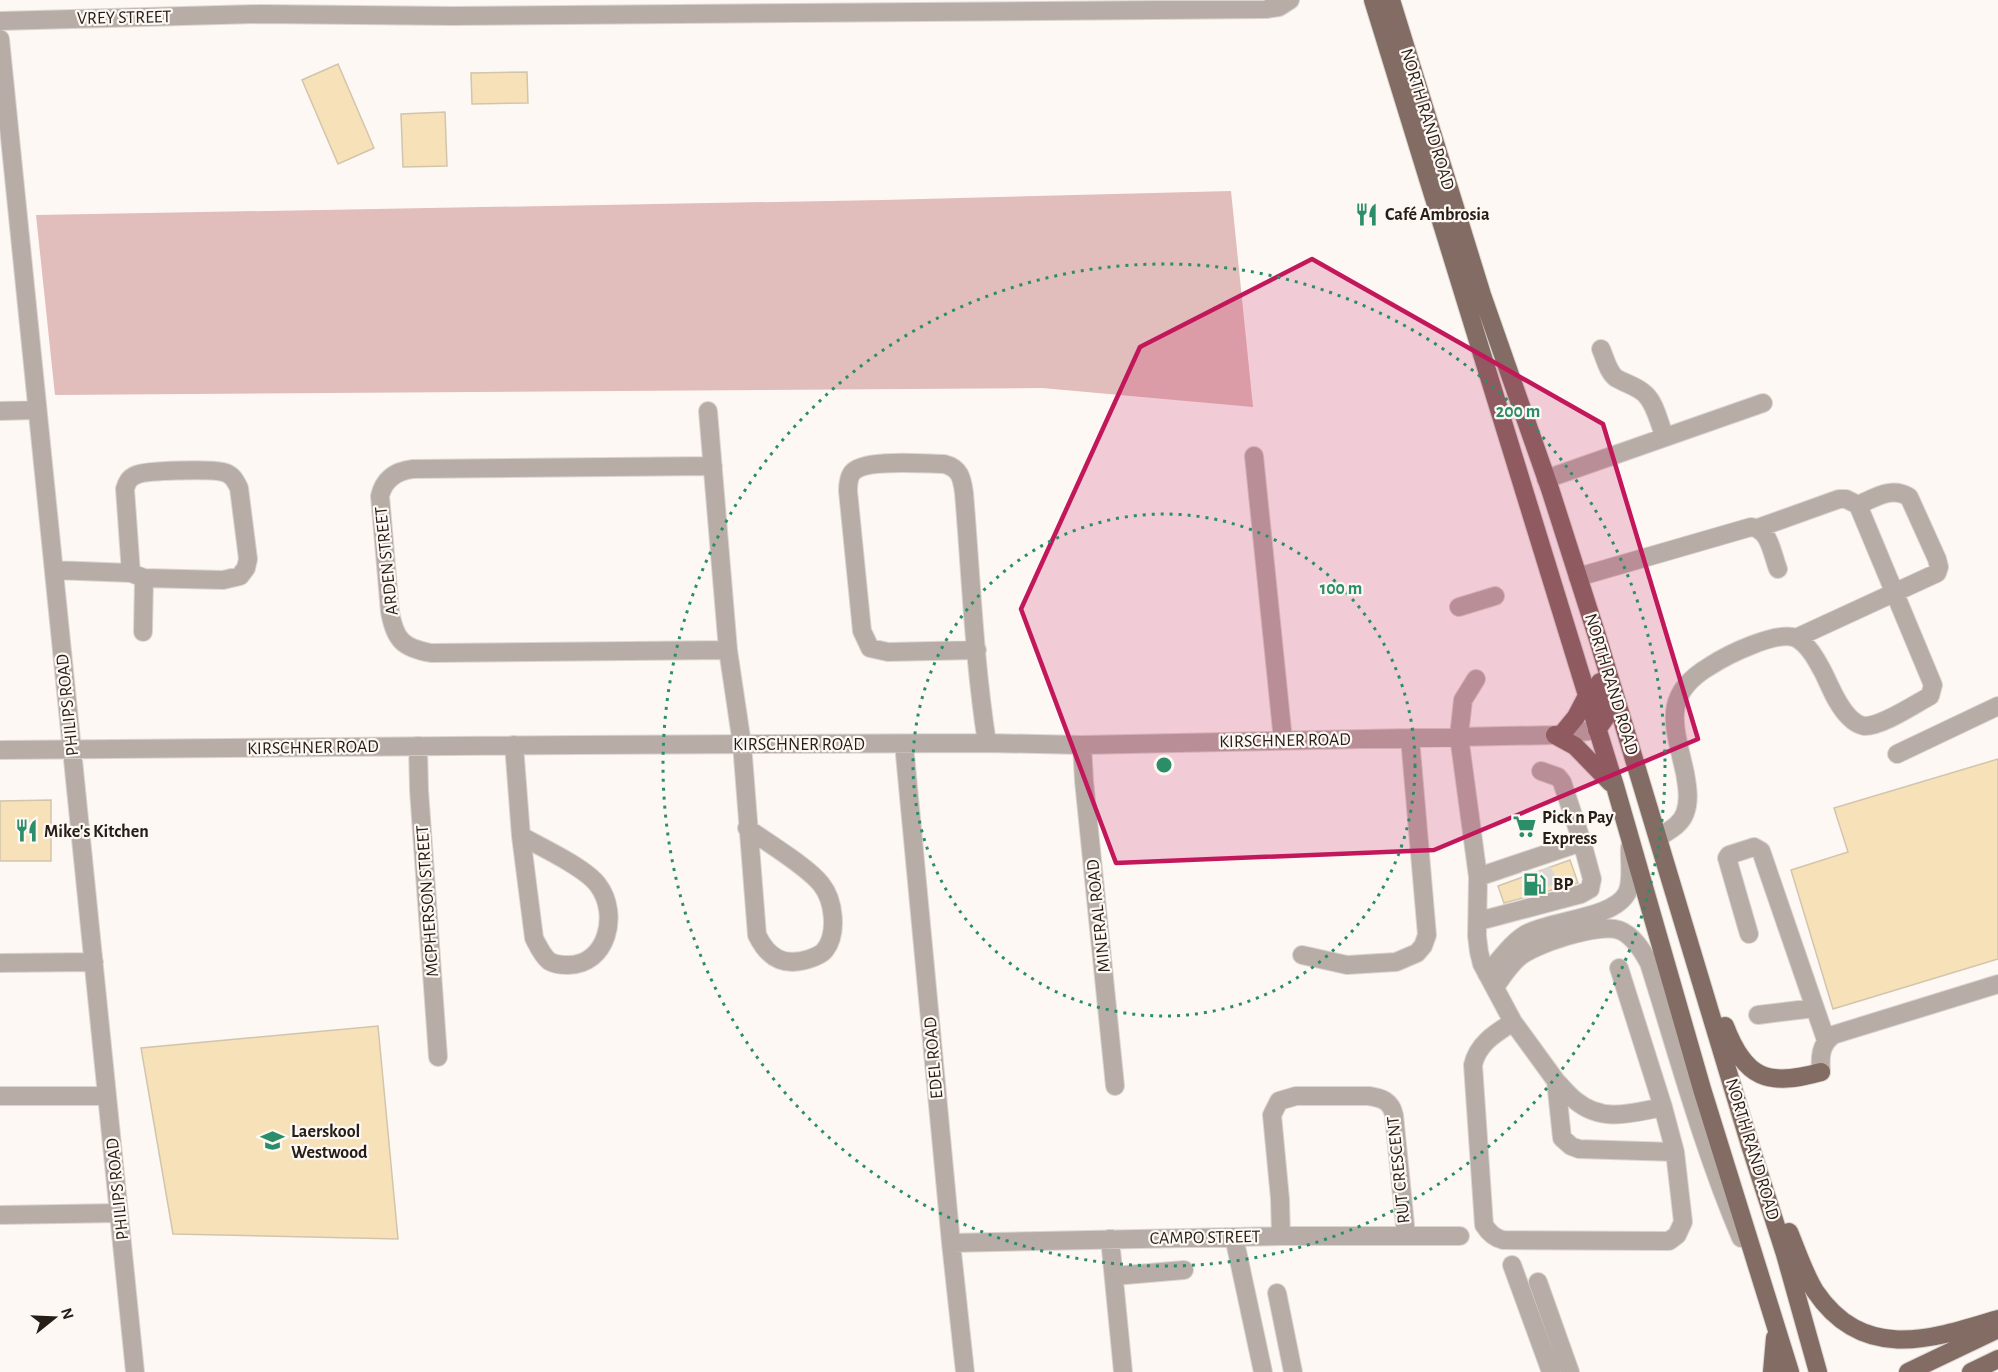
<svg xmlns="http://www.w3.org/2000/svg" width="1998" height="1372" font-family="'Alegreya Sans',sans-serif">
  <style>
    .green { fill: #e1bdbb }
    .building { fill: #f7e1b9; stroke: #d2c5ac; stroke-width: 1.5 }
    .lines { fill: none; stroke-linecap: round; stroke-linejoin: round }
    .minor-tunnel { stroke: #ddd7d3; stroke-width: 18; stroke-dasharray: 18 9; stroke-linecap: butt }
    .minor-casing { stroke: #dad5d0; stroke-width: 20 }
    .major-casing { stroke: #dad5d0; stroke-width: 20 }
    .minor { stroke: #b8aca7; stroke-width: 18 }
    .major { stroke: #826c63; stroke-width: 18 }
    .marked { fill: #c2185b; fill-opacity: 0.2; stroke: #c2185b; stroke-width: 4.5; stroke-linejoin: round }
    .ring { fill: none; stroke: #2c8e68; stroke-width: 3; stroke-dasharray: 3 6 }
    .labels { text-anchor: middle; stroke-width: 4.5; stroke-linejoin: round; paint-order: stroke }
    .street-label { font-size: 18px; fill: #251d16; stroke: #fdf8f4 }
    .poi-label { font-size: 18px; font-weight: bold; fill: #251d16; stroke: #fdf8f4; text-anchor: start }
    .centre { fill: #2c8e68; stroke: #fdf8f4; stroke-width: 3 }
    .ring-label { font-size: 18px; text-anchor: middle; font-weight: bold; fill: #2c8e68; stroke: #fdf8f4; stroke-width: 4.5; stroke-linejoin: round; paint-order: stroke }
  </style>
  <rect width="100%" height="100%" fill="#fdf8f4"/>
  <path class="green" d="M1231 191 1253 407 1042 388 55 395 36 215 883 200Z"/>
  <path class="building" d="M338 64 374 148 338 164 302 80Z
    M527 72 528 103 472 104 471 73Z
    M445 112 447 166 403 167 401 114Z
    M1998 759V959L1833 1009 1791 870 1848 852 1834 808Z
    M51 800V861H0V801Z
    M1570 860 1578 883 1504 903 1498 886Z
    M378 1026 398 1239 173 1234 141 1048Z"/>
  <g class="lines">
    <path class="minor-tunnel" d="M1542 870 1554 892"/>
    <defs>
      <path id="minor" d="M0 21 260 14 453 16 1266 9 1279 7 1290 0
        M0 39 135 1372
        M1601 349C1605 358 1608 372 1616 378 1626 384 1637 386 1645 394 1656 404 1659 424 1665 437
        M0 411 37 410
        M708 411 728 650 742 744 757 935C768 958 784 967 809 959 815 957 822 954 825 950 838 933 834 900 821 884 807 866 766 842 747 828
        M1254 456 1283 740
        M713 466 413 469C396 471 384 479 380 496L390 612C395 640 403 648 431 653L728 650
        M1546 479 1763 403
        M54 570 131 573 144 578 223 580 240 576 246 568 248 559 239 488C235 480 232 474 223 472 211 469 146 470 136 475 129 478 127 482 125 489L131 573
        M1578 577 1751 527C1770 529 1772 554 1778 569
        M1459 607 1495 596
        M143 632 144 578
        M1796 638 1937 573 1939 567 1937 559 1909 497C1891 486 1875 498 1858 505
        M977 650 888 652 870 648 862 631 848 491C848 485 849 477 852 473 863 458 926 464 944 464 960 468 962 478 964 493 971 576 974 660 987 743
        M1476 679 1463 700 1459 736 1478 877 1477 936 1479 952 1482 964 1513 1022 1556 1081 1562 1138 1571 1146 1579 1149 1675 1152 1683 1222 1677 1235 1669 1241 1503 1240C1494 1238 1489 1233 1484 1225L1473 1065C1478 1043 1496 1033 1513 1022
        M904 744 951 1243 965 1372
        M514 745 521 836 534 938C538 946 542 955 549 961 554 964 561 965 567 965 607 966 620 914 598 885 586 868 541 847 521 836
        M1082 745 1084 781 1115 1086
        M418 746 419 790 438 1057
        M0 750 576 745 987 743 1082 745 1555 735 1597 730
        M1897 754 1998 706
        M1659 837C1668 831 1681 825 1685 813 1690 800 1687 785 1685 773 1674 724 1661 695 1710 666 1727 655 1777 630 1796 638 1808 644 1816 659 1822 670 1830 685 1836 704 1849 717 1853 721 1858 725 1864 726 1881 727 1915 704 1930 696L1933 685 1858 505 1846 499H1839L1758 528
        M1478 877 1582 842 1562 782 1558 777 1541 771
        M1479 921 1581 894 1590 889 1592 879 1582 842
        M1749 934 1727 858 1729 855 1754 847 1761 851 1826 1040
        M1302 955 1347 965 1396 962 1417 953 1423 946 1427 935 1410 738
        M0 963 94 962
        M1487 974C1499 961 1511 943 1526 934 1554 919 1613 919 1627 893 1633 880 1629 861 1630 847
        M1495 987C1502 977 1509 966 1518 958 1534 944 1598 923 1619 930 1633 935 1642 950 1649 963 1678 1055 1703 1149 1741 1238
        M1758 1015 1815 1008
        M1821 1072C1820 1057 1820 1045 1833 1035L1998 984
        M1556 1081C1562 1087 1569 1096 1576 1101 1603 1123 1632 1113 1663 1107L1619 968
        M0 1096H107
        M1663 1107 1675 1152
        M0 1215 119 1213
        M1281 1236 1280 1199 1272 1115 1279 1101 1296 1096H1369C1382 1098 1391 1101 1394 1115L1406 1235
        M1234 1237 1263 1372
        M1110 1239 1123 1372
        M951 1243 1281 1236H1460
        M1512 1265 1551 1372
        M1114 1276 1184 1270
        M1538 1282 1570 1372
        M1277 1293 1293 1372"/>
      <path id="major" d="M1373 0 1615 786 1702 1089 1790 1372
        M1391 0 1482 295 1550 489 1597 636 1750 1145 1785 1254 1818 1372
        M1597 730 1606 717 1605 698 1600 682
        M1562 734 1576 717 1587 696
        M1555 735 1575 746 1611 783
        M1725 1026C1745 1079 1768 1087 1821 1072
        M1789 1232C1797 1251 1804 1273 1815 1291 1863 1362 1930 1340 1998 1319
        M1772 1372 1775 1338
        M1908 1372 1996 1330
        M1971 1372 1998 1359"/>
    </defs>
    <use href="#minor" class="minor-casing"/>
    <use href="#major" class="major-casing"/>
    <use href="#minor" class="minor"/>
    <use href="#major" class="major"/>
  </g>
  <path class="marked" d="M1312 259 1603 424 1698 739 1434 850 1116 863 1021 609 1140 347Z"/>
  <g class="ring">
    <circle cx="1164" cy="765" r="251"/>
    <circle cx="1164" cy="765" r="501"/>
  </g>
  <defs>
    <symbol id="restaurant-bare" viewBox="-9 -9 18 18"><path d="M-5-6h1v4h1v-4h1v4h1v-4h1v5L-1.5 .5V6h-2V.5L-5-1ZM5-6V6H3V1.5H1.5Q1.5-4 5-6Z" fill="#2c8e68" stroke="#fdf8f4" stroke-width="2.5" paint-order="stroke"/></symbol>
    <symbol id="supermarket-bare" viewBox="-9 -9 18 18"><path d="M-6-5.5h2.5l.6 2H6L4.5 2H-2.5L-4.4-4H-6ZM-1.5 3.2a1.3 1.3 0 1 0 .1 0ZM3 3.2a1.3 1.3 0 1 0 .1 0Z" fill="#2c8e68" stroke="#fdf8f4" stroke-width="2.5" paint-order="stroke"/></symbol>
    <symbol id="fuel-bare" viewBox="-9 -9 18 18"><path d="M-5.5-6h7V0h2V4h1.3V-2.5L3-4.5l.8-.8L6-3V5H2.5V1h-1V6h-7ZM-4.2-4.7v3.2H.2V-4.7Z" fill="#2c8e68" stroke="#fdf8f4" stroke-width="2.5" paint-order="stroke"/></symbol>
    <symbol id="school-bare" viewBox="-9 -9 18 18"><path d="M0-5L7-2L0 1L-7-2ZM-4 1L0 2.5L4 1V4Q0 6-4 4Z" fill="#2c8e68" stroke="#fdf8f4" stroke-width="2.5" paint-order="stroke"/></symbol>
  </defs>
  <g fill-rule="evenodd">
    <use href="#restaurant-bare" x="1350" y="198" width="33" height="33"/>
    <use href="#supermarket-bare" x="1508" y="810" width="33" height="33"/>
    <use href="#restaurant-bare" x="10" y="814" width="33" height="33"/>
    <use href="#fuel-bare" x="1518" y="868" width="33" height="33"/>
    <use href="#school-bare" x="256" y="1124" width="33" height="33"/>
  </g>
  <g class="labels">
    <g class="street-label">
      <text transform="translate(124 17) rotate(-1)" y="6">VREY STREET</text>
      <text transform="translate(1428 119) rotate(73)" y="6">NORTH RAND ROAD</text>
      <text transform="translate(386 561) rotate(-96)" y="6">ARDEN STREET</text>
      <text transform="translate(1612 684) rotate(73)" y="6">NORTH RAND ROAD</text>
      <text transform="translate(67 705) rotate(-96)" y="6">PHILIPS ROAD</text>
      <text transform="translate(1285 740) rotate(-1)" y="6">KIRSCHNER ROAD</text>
      <text x="799" y="750">KIRSCHNER ROAD</text>
      <text transform="translate(313 747) rotate(-1)" y="6">KIRSCHNER ROAD</text>
      <text transform="translate(427 901) rotate(-94)" y="6">MCPHERSON STREET</text>
      <text transform="translate(1098 916) rotate(-96)" y="6">MINERAL ROAD</text>
      <text transform="translate(933 1058) rotate(-95)" y="6">EDEL ROAD</text>
      <text transform="translate(1753 1149) rotate(73)" y="6">NORTH RAND ROAD</text>
      <text transform="translate(1398 1170) rotate(-96)" y="6">RUT CRESCENT</text>
      <text transform="translate(117 1189) rotate(-96)" y="6">PHILIPS ROAD</text>
      <text transform="translate(1205 1237) rotate(-1)" y="6">CAMPO STREET</text>
    </g>
    <g class="poi-label">
      <text x="1385" y="220">Café Ambrosia</text>
      <text x="1542" y="823">Pick n Pay<tspan x="1542" dy="21">Express</tspan></text>
      <text x="44" y="837">Mike's Kitchen</text>
      <text x="1553" y="890">BP</text>
      <text x="291" y="1137">Laerskool<tspan x="291" dy="21">Westwood</tspan></text>
    </g>
  </g>
  <circle cx="1164" cy="765" r="9" class="centre"/>
  <g class="ring-label">
    <text x="1518" y="417">200 m</text>
    <text x="1341" y="594">100 m</text>
  </g>
  <g transform="translate(54 1318) rotate(72)" stroke="#fdf8f4" stroke-width="4.5" paint-order="stroke">
  <path d="M0-4.5L10 22L0 15L-10 22Z" fill="#251d16"/>
  <text y="-9" font-size="16" font-weight="bold" text-anchor="middle" fill="#251d16">N</text>
  </g>
</svg>
